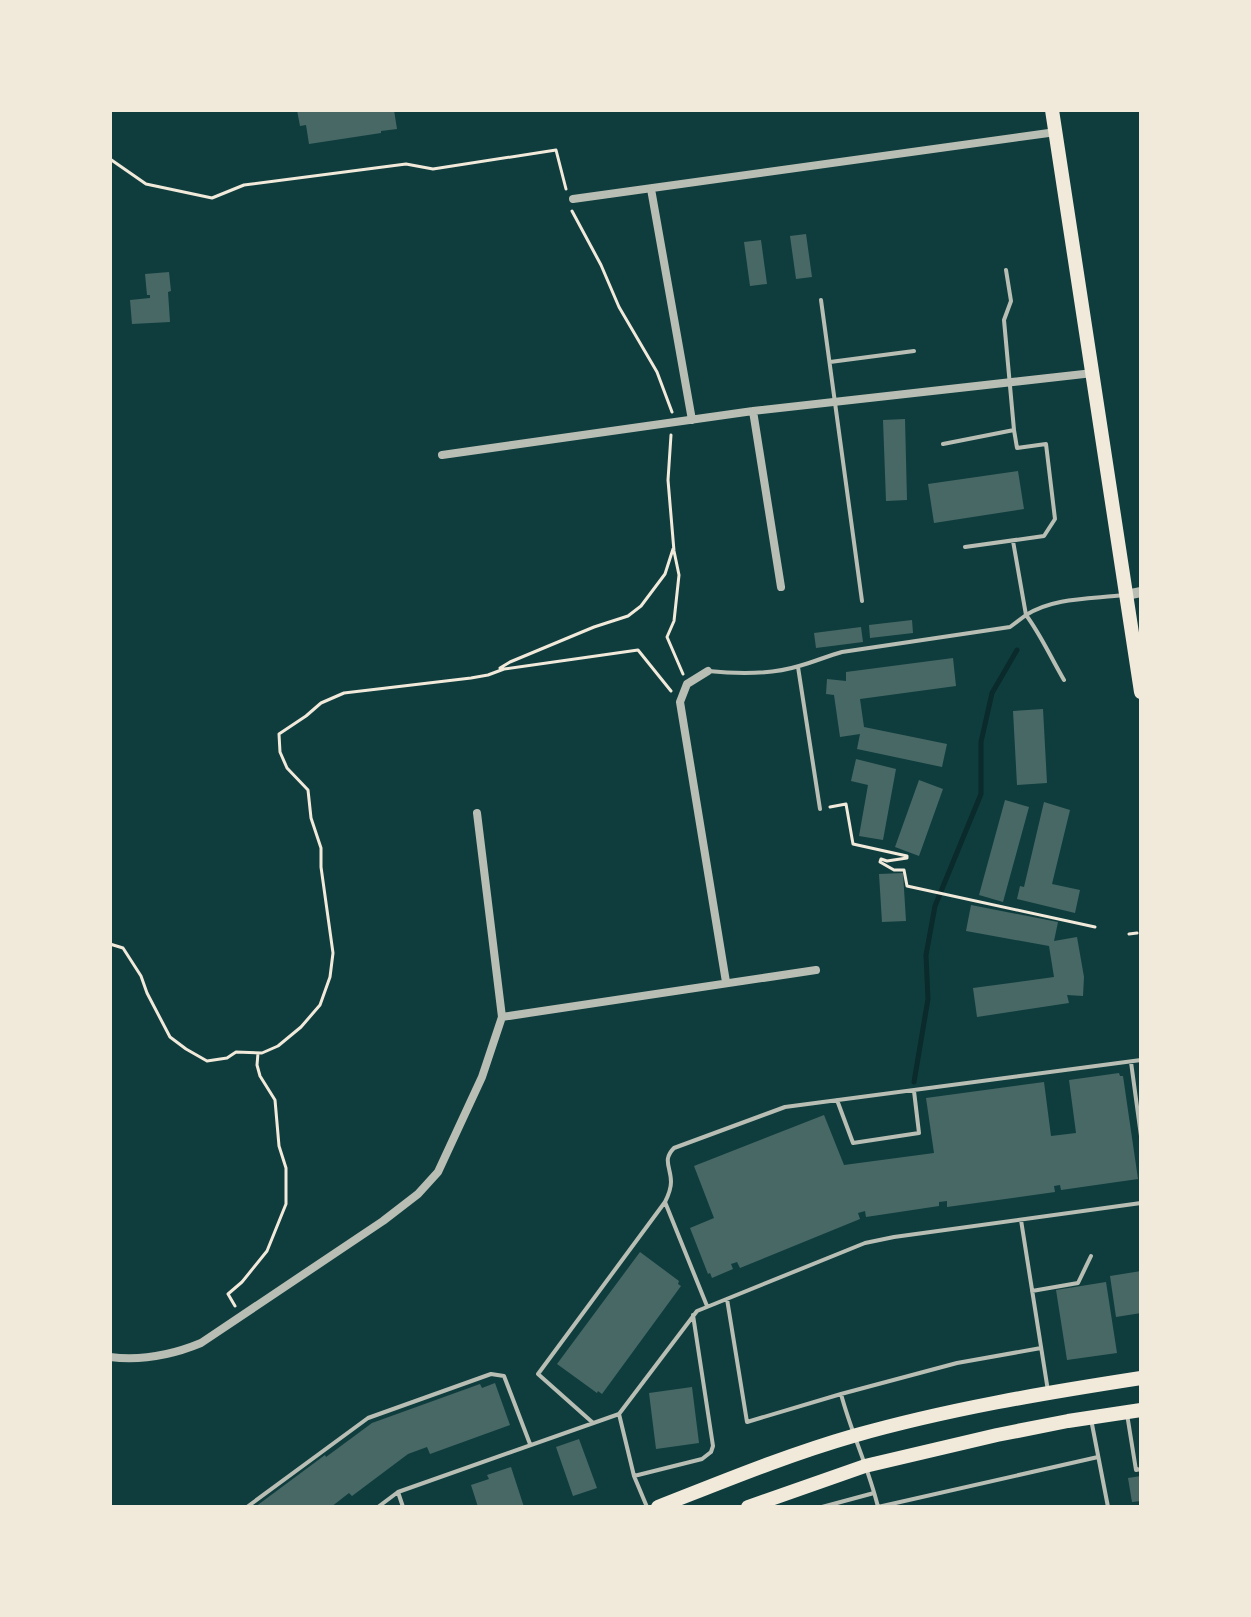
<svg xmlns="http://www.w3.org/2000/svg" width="1251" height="1617" font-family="Literata,serif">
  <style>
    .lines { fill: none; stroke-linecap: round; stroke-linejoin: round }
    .stream { stroke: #0a2a2b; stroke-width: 5 }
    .building { fill: #486865 }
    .path { stroke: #f1e9da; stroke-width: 3 }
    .service { stroke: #b8beb3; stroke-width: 4 }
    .minor { stroke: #b8beb3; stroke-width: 8 }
    .tertiary { stroke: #b8beb3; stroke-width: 10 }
    .primary { stroke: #f1e9da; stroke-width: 14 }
  </style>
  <rect width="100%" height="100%" fill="#0f3d3e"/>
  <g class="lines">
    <path class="stream" d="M914 1082 928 999 926 955 935 906 981 794V742L992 693 1017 650"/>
  </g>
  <path class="building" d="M297 110H394L397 129 381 131V133L309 144 306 125 300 126Z
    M806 234 812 277 796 279 790 236Z
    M761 240 767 284 750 286 744 242Z
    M169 272 171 291 168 292 170 322 132 324 130 300 150 298V295H147L145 274Z
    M905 419 907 500 886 501 883 420Z
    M1018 471 1024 509 934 523 928 484Z
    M912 620 913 633 870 638 869 625Z
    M861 627 863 642 816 648 814 633Z
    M953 658 956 686 860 699 864 727 947 744 942 767 857 749 860 734 840 737 834 695 826 694 827 679 846 681V672Z
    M1043 709 1047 783 1017 785 1013 711Z
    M856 759 896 769 883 840 859 836 868 785 851 781Z
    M919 780 943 789 919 856 895 847Z
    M1005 800 1029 807 1003 902 979 895Z
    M1044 802 1070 810 1052 884 1080 890 1075 913 1017 899 1020 886 1024 887Z
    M903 873 906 921 882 922 879 874Z
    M971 905 1058 922 1054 941 1077 937 1084 977 1083 996 1067 995 1069 1003 977 1017 973 988 1054 977 1049 946 966 931Z
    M1119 1073 1120 1076H1123L1138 1179 1061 1190 1060 1185 1054 1186 1055 1192 947 1207V1201L939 1202V1206L866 1217 865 1211 858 1213 860 1219 740 1268 737 1262 731 1264 733 1269 712 1278 710 1273 708 1274 690 1228 714 1218 694 1166 824 1115 844 1165 934 1153 926 1098 1044 1082 1051 1136 1076 1133 1069 1080Z
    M640 1252 679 1281 678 1284 681 1286 602 1394 598 1391 597 1393 557 1364Z
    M1141 1271V1313L1116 1317 1110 1276Z
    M1106 1282 1117 1353 1067 1360 1056 1290Z
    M495 1383 510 1425 430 1454 427 1447 408 1454 352 1496 349 1493 331 1507H255L325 1455 326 1457 372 1423 480 1384 482 1388Z
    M692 1387 699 1443 656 1449 649 1393Z
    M579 1439 597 1488 573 1496 556 1447Z
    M511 1467 524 1507H478L471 1485 489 1479 487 1475Z
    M1141 1476V1501L1132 1502 1128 1478Z"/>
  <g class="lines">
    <path class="path" d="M110 159 146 184 212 198 244 185 406 164 433 169 556 150 566 189
      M572 211 601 265 619 307 657 372 672 412
      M671 435 668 480 674 551 679 575 674 621 667 637 683 674
      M500 668 510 662 594 627 628 616 641 606 665 574 673 549
      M830 807 846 804 853 844 907 856V858L887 861 881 859 880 862 894 870H904L907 886 1095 927
      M1129 934 1137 933
      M110 944 123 948 141 976 147 993 170 1037 186 1049 207 1061 227 1058 236 1052 262 1053 278 1046 301 1027 320 1005 330 977 333 953 321 867V848L311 818 308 790 287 768 280 752 279 734 306 716 321 703 344 693 471 678 488 675 504 669 638 650 671 691
      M235 1306 228 1294 242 1282 267 1251 286 1204V1168L279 1146 275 1100 260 1076 257 1065 258 1053"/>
    <path class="service" d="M821 300 862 601
      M830 362 914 351
      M943 444 1014 430 1004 320 1011 301 1006 270
      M965 547 1044 536 1055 519 1046 444 1017 448 1014 430
      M798 667 820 809
      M708 671C738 674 770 675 799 666 814 662 827 656 842 652L1010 627 1026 615 1013 541
      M1064 680C1051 658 1041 635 1026 615 1054 597 1092 599 1124 595
      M1131 1062 1141 1136
      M837 1100 853 1143 919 1133 914 1091
      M665 1202 707 1306
      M1021 1220 1048 1391
      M1032 1291 1078 1283 1091 1256
      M727 1299 747 1422 841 1394 957 1363 1041 1348
      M841 1394C851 1432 869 1469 878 1507
      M619 1414 634 1476 647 1507
      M1127 1414 1136 1470 1141 1469
      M1091 1419 1108 1507
      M592 1422 538 1374 665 1202C668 1196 671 1189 671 1182 671 1167 662 1160 674 1148L785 1107 1141 1060
      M634 1476 702 1459 711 1452 713 1446 693 1315
      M398 1492 403 1507
      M247 1507 368 1418 491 1374 504 1376 530 1444
      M378 1507 398 1492 619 1414 697 1311 865 1243 894 1237 1141 1203
      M822 1507 874 1493
      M878 1507 1098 1457"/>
    <path class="minor" d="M651 189 692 420
      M573 199 1056 132
      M753 411 781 587
      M442 455 753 411 1093 373
      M708 671 687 684 680 702 726 982
      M502 1017 816 970
      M110 1357C142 1361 172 1355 201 1343L383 1221 418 1194 438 1172 482 1077 502 1017 477 813"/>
    <path class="tertiary" d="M1126 595 1141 592"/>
    <path class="primary" d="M1052 110 1141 692
      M658 1507C722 1482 787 1455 853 1436 948 1409 1044 1393 1141 1378
      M748 1507 865 1466 997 1435 1068 1421 1141 1410"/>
  </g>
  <rect width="1251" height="1617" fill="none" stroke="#f1e9da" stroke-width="224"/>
</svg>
